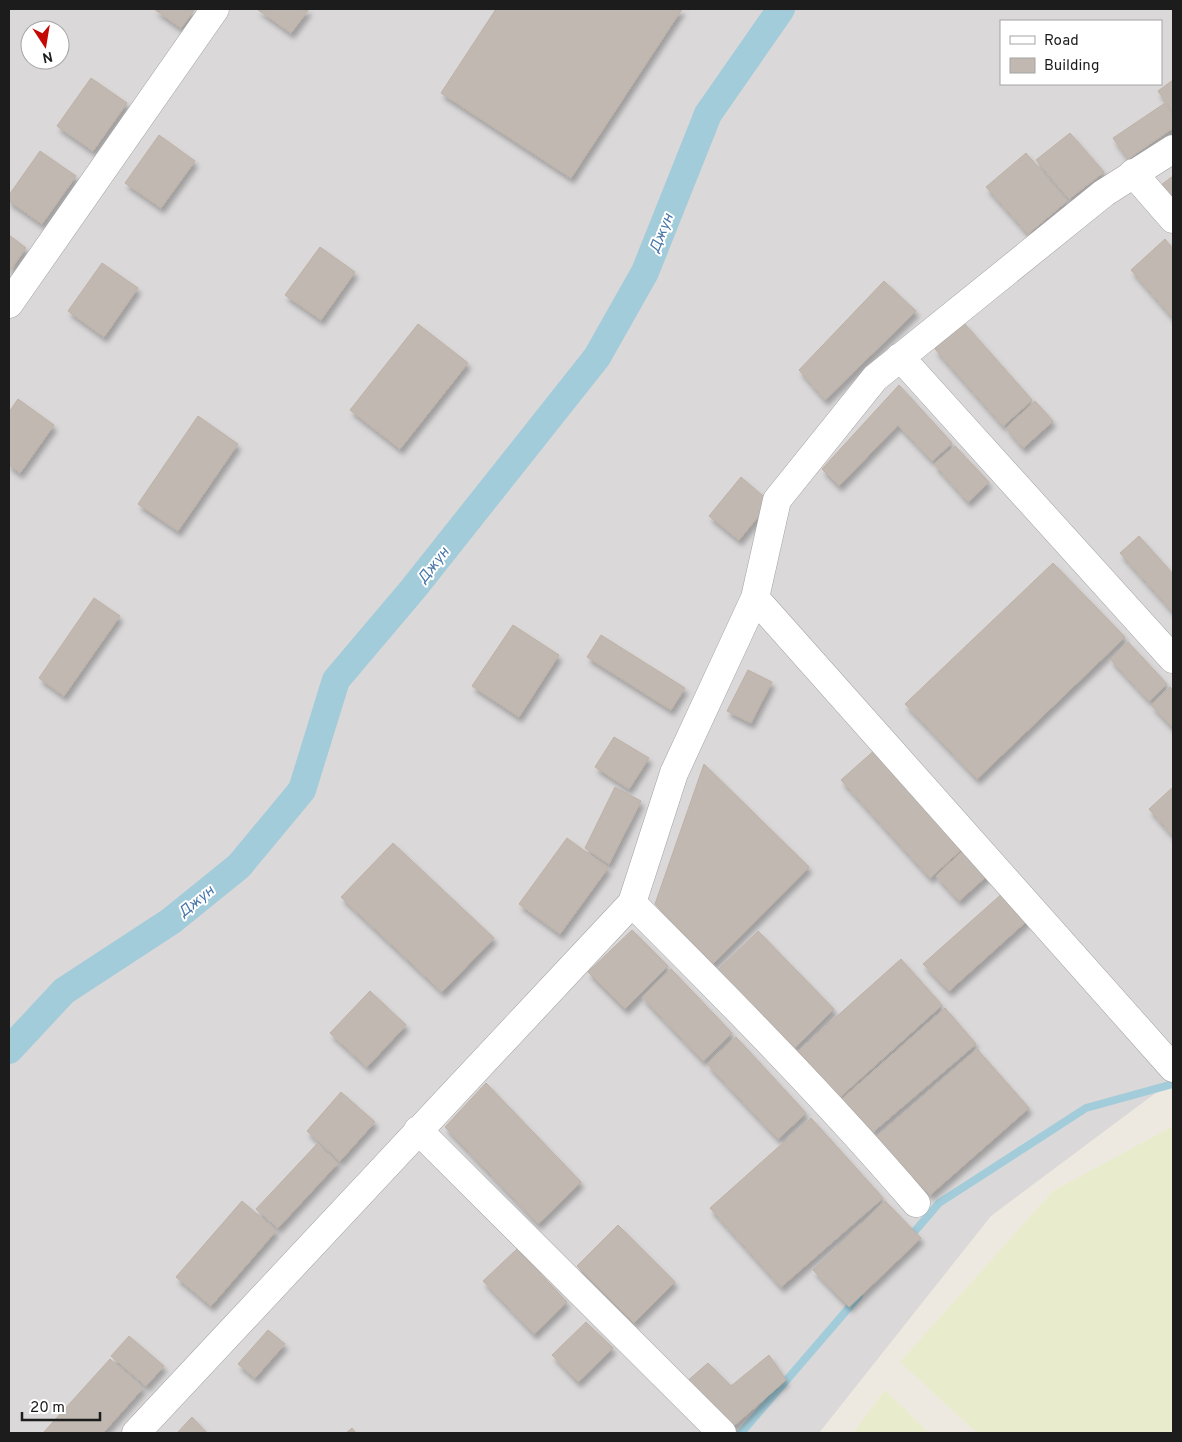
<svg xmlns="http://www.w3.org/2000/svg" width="1182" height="1442" font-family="Overpass,sans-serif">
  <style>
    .residential { fill: #dad8d8; fill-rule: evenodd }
    .farmland { fill: #e9eccc }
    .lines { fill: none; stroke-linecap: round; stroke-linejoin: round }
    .stream { stroke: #a2ccda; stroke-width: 8 }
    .canal { stroke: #a2ccda; stroke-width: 28 }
    .building { fill: #c1b9b1; stroke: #beb0a4; filter: url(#shadow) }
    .minor-casing { stroke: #a3a3a3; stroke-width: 29 }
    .minor { stroke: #fff; stroke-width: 28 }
    .labels { text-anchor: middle; stroke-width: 4; stroke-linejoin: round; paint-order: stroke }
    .water-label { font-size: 15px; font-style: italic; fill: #4a77a9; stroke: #fff }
  </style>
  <defs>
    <filter id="shadow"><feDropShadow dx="3" dy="5.5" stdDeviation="2.5" flood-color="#0004"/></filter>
  </defs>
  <rect width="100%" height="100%" fill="#ede9e1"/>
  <path class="residential" d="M9 9H1173V1080L991 1216 819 1433H9ZM1001 21H1161V84H1001ZM30 30H60V60H30Z"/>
  <path class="farmland" d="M1173 1126V1433H977L900 1362 1053 1191Z
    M885 1390 929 1433H853Z"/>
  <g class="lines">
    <path class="stream" d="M909 1238 939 1203 1086 1108 1173 1084
      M741 1433 859 1296"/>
    <path class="canal" d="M9 1050 64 991 171 921 239 866 302 790 336 680 413 589 597 357 645 272 708 114 781 9"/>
  </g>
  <path class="building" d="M154 9H195L181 28Z
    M257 9H309L291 33Z
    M496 9H682L571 178 441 93Z
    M91 78 127 103 93 151 57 126Z
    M1173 80V112L1158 91Z
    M1165 103 1173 115V128L1128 159 1113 138Z
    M1070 133 1104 172 1069 199 1036 160Z
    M159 135 195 161 161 208 125 183Z
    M40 151 76 176 42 224 9 201V195Z
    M1026 153 1067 201 1028 234 986 187Z
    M1173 176V200L1161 185Z
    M9 235 26 248 9 272Z
    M1165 239 1173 249V318L1131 270Z
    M320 247 355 272 321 320 285 295Z
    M102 263 138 288 104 337 68 311Z
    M884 281 916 311 825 400 799 370Z
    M964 323 1032 400 1003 426 935 349Z
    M418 324 468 363 400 449 350 410Z
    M899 385 952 443 932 461 898 425 839 486 822 469Z
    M18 399 54 425 20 473 9 465V412Z
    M1035 401 1053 421 1023 448 1006 428Z
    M198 416 238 444 178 531 138 504Z
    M955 446 989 482 968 502 934 464Z
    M741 477 770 502 739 540 709 516Z
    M1139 536 1173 574V612L1120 553Z
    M1053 563 1125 637 977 779 905 704Z
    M94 598 120 616 64 696 39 678Z
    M513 625 559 655 519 717 472 686Z
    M601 635 685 688 671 710 587 657Z
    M1128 642 1167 684 1149 701 1110 659Z
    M748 670 772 682 751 723 727 711Z
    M1170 687 1173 691V728L1151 705Z
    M614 737 649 758 629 789 595 767Z
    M877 748 965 846 930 878 841 780Z
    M704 764 809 867 713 964 655 904Z
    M615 787 641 801 609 864 585 848Z
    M1173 787V836L1149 809Z
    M567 838 608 868 560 934 519 904Z
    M393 843 494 938 442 992 341 897Z
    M967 847 990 873 959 901 936 876Z
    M1005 891 1030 918 949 991 923 964Z
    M632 930 668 966 625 1009 588 972Z
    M758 931 834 1009 795 1048 718 970Z
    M901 959 942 1005 840 1097 798 1051Z
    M671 969 732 1033 703 1061 642 997Z
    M370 991 406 1025 367 1067 330 1033Z
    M945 1008 976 1044 873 1132 842 1099Z
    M736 1037 806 1113 778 1139 707 1064Z
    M977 1049 1029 1108 930 1195 876 1137Z
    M486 1083 581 1182 538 1224 445 1127Z
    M341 1092 375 1122 340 1161 307 1131Z
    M811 1118 883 1198 781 1287 710 1208Z
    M317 1144 338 1163 278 1228 256 1209Z
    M242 1201 276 1231 211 1306 176 1277Z
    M885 1201 921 1238 849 1307 813 1270Z
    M618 1225 675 1282 634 1323 577 1266Z
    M517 1249 567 1302 534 1334 483 1281Z
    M586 1322 613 1348 578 1382 552 1355Z
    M268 1330 285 1344 255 1378 238 1364Z
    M129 1336 164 1366 146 1386 111 1356Z
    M769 1355 786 1380 728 1431 685 1383 708 1363 731 1386Z
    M110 1359 143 1388 103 1433H43Z
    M192 1417 207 1433H177Z
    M352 1428 356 1433H346Z"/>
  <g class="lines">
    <defs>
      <path id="minor" d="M1133 173 1173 219
        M9 304 215 9
        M900 357 1173 659
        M755 598 1173 1068
        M632 903C729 1000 826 1098 916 1203
        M418 1130 722 1433
        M136 1433 632 903 674 773 755 598 777 500 875 378 1104 193 1173 149"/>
    </defs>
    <use href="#minor" class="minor-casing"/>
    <use href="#minor" class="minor"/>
  </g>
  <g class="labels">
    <g class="water-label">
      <text transform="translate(661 233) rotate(-68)" y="5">Джун</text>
      <text transform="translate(433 565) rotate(-52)" y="5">Джун</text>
      <text transform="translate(196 901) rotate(-39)" y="5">Джун</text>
    </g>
  </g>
  <rect width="1182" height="1442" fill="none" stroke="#1c1c1c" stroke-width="20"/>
  <rect x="1000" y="20" width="162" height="65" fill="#ffffff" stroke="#a4a4a4"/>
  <rect x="1010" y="36" width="25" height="8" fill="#ffffff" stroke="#a4a4a4"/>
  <text x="1044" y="45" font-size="15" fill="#1c1c1c">Road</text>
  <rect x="1010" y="58" width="25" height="15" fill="#c1b9b1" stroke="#a4a4a4"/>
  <text x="1044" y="70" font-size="15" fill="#1c1c1c">Building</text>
  <g transform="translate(45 45) rotate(168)"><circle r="24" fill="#ffffff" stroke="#a4a4a4"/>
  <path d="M0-4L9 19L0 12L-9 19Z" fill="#c40903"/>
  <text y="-8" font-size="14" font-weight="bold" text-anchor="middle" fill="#1c1c1c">N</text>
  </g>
  <path d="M22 1412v8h78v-8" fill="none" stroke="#1c1c1c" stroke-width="2.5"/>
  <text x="30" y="1412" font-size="15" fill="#1c1c1c" stroke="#ffffff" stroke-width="4" paint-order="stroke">20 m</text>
</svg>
